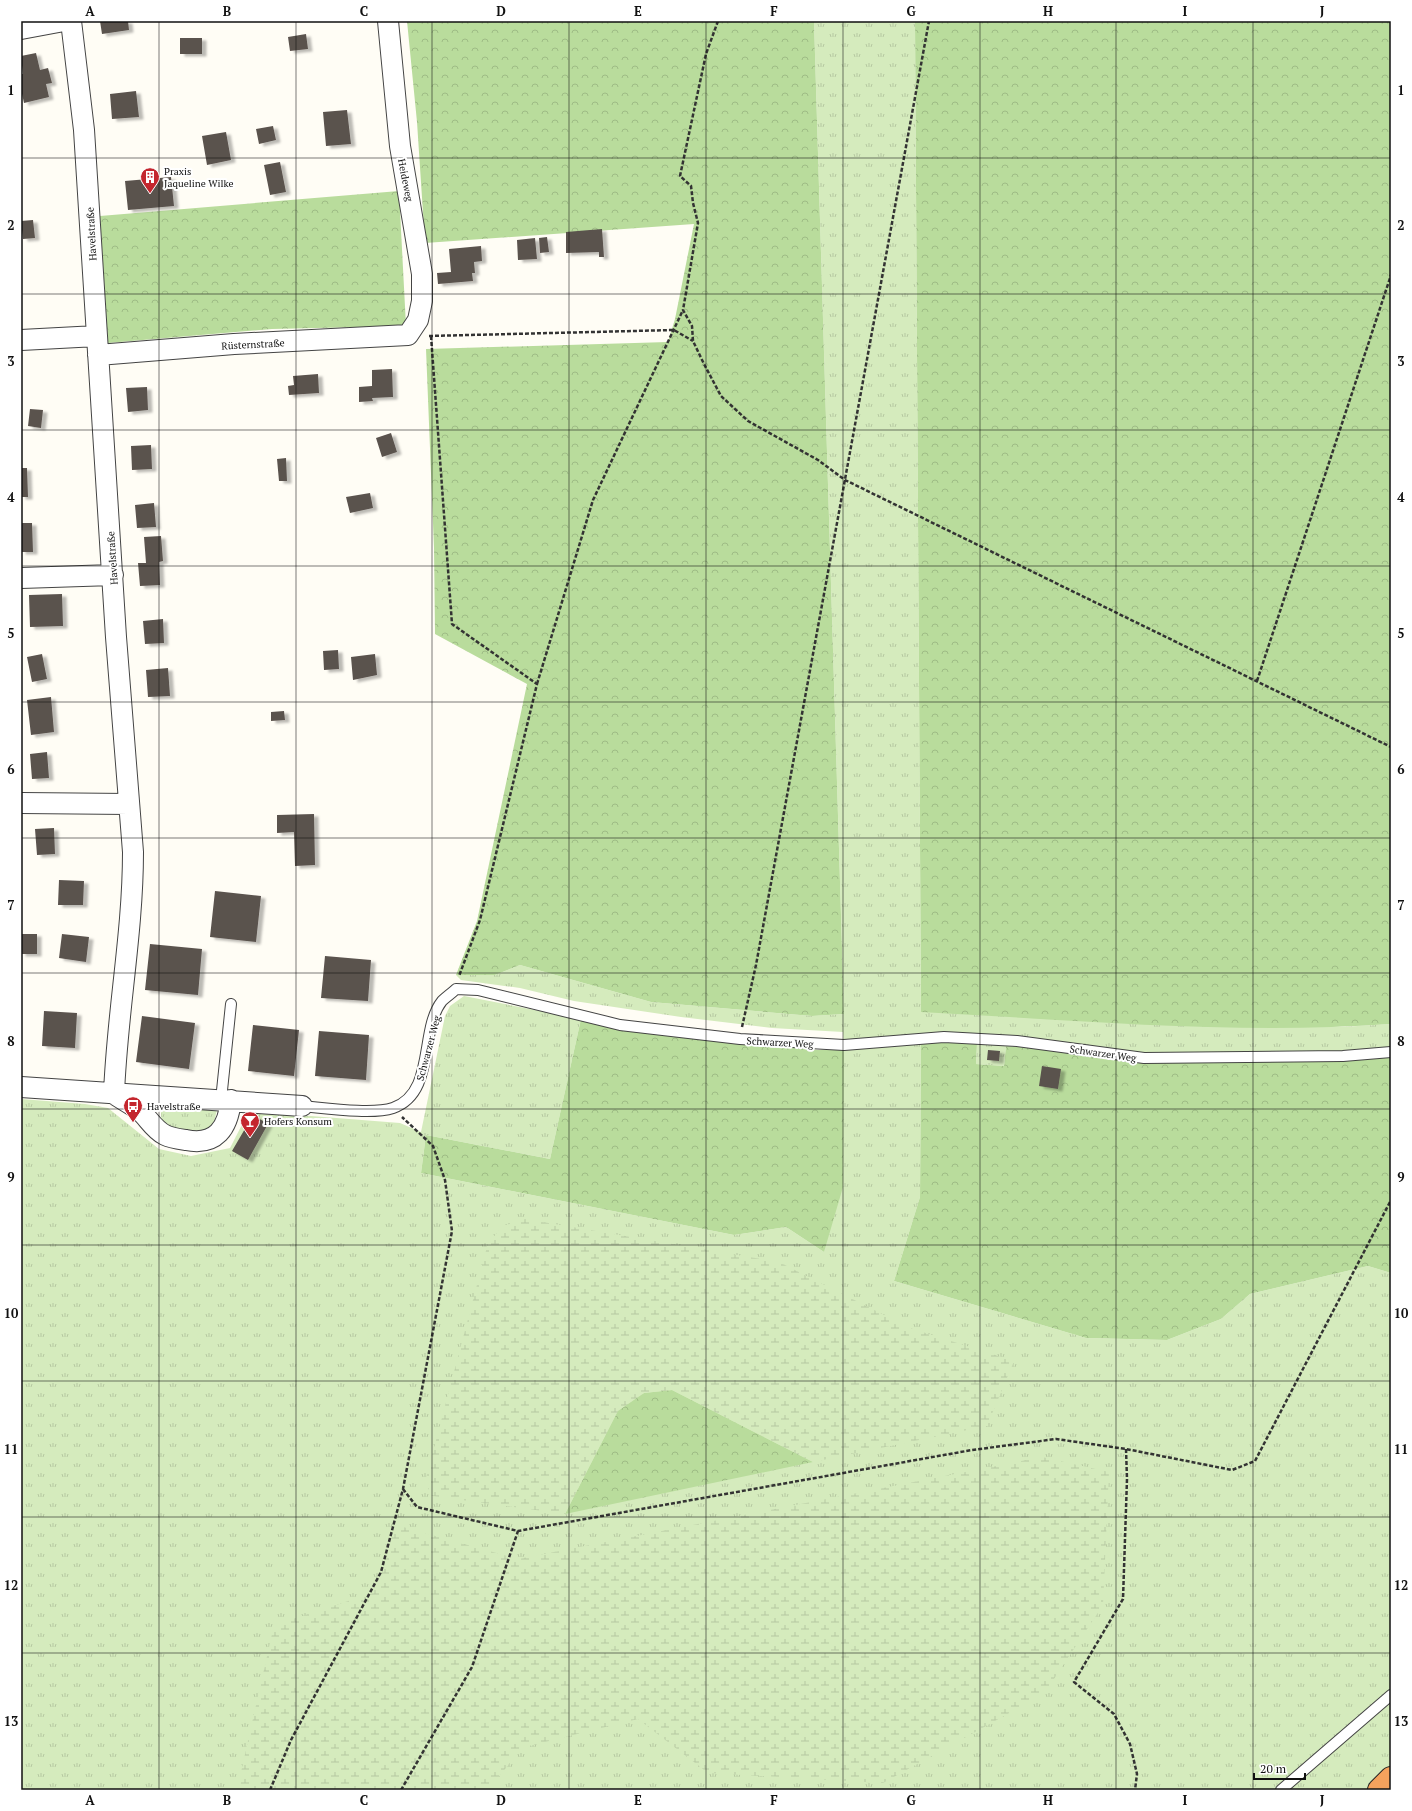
<svg xmlns="http://www.w3.org/2000/svg" width="1412" height="1811" font-family="'PT Serif',serif">
  <style>
    .grass { fill: url(#grass-tufts) }
    .forest { fill: url(#forest-crowns) }
    .wetland { fill: url(#wetland-marsh) }
    .building { fill: #5a524d; filter: url(#shadow) }
    .lines { fill: none; stroke-linecap: round; stroke-linejoin: round }
    .lane-casing { stroke: #444; stroke-width: 12 }
    .street-casing { stroke: #444; stroke-width: 22 }
    .highway-casing { stroke: #222; stroke-width: 24 }
    .path { stroke: #333; stroke-width: 2.5; stroke-dasharray: 4 2; stroke-linecap: butt }
    .lane { stroke: #fff; stroke-width: 10 }
    .street { stroke: #fff; stroke-width: 20 }
    .highway { stroke: #f5a25d; stroke-width: 22 }
    .grid { fill: none; stroke: #111; stroke-width: 1; stroke-opacity: 0.55 }
    .labels { text-anchor: middle; stroke-width: 4; stroke-linejoin: round; paint-order: stroke }
    .poi-label { font-size: 10px; fill: #111; stroke: #fff; text-anchor: start }
    .street-label { font-size: 10px; fill: #111; stroke: #fff }
    .neatline { fill: none; stroke: #111; stroke-width: 1.5 }
    .grid-label { font-size: 13px; text-anchor: middle; font-weight: bold; fill: #111 }
  </style>
  <defs>
    <pattern id="grass-tufts" width="24" height="20" patternUnits="userSpaceOnUse"><rect width="24" height="20" fill="#d5ebbd"/><path d="M3 7l-1-3M5 7V3M7 7l1-3M15 17l-1-3M17 17v-4M19 17l1-3" fill="none" stroke="#b6c8a1"/></pattern>
    <pattern id="forest-crowns" width="20" height="18" patternUnits="userSpaceOnUse"><rect width="20" height="18" fill="#b9dc9c"/><path d="M2 6a3 3 0 1 1 6 0M12 15a3 3 0 1 1 6 0" fill="none" stroke="#9ebc85"/></pattern>
    <pattern id="wetland-marsh" width="20" height="14" patternUnits="userSpaceOnUse"><rect width="20" height="14" fill="#d5ebbd"/><path d="M1 5h8M5 5V1M11 12h8M15 12V8" fill="none" stroke="#b6c8a1"/></pattern>
    <filter id="shadow"><feDropShadow dx="4.5" dy="2.5" stdDeviation="1" flood-color="#0004"/></filter>
  </defs>
  <rect width="100%" height="100%" fill="#fffdf5"/>
  <path class="grass" d="M814 21H915L921 1011 1341 1027 1391 1024V1057C1262 1065 1134 1056 1006 1046L1004 1066 976 1064 977 1044 921 1043 920 1197 894 1281 1086 1338 1167 1340 1221 1319 1250 1294 1368 1266 1391 1273V1790H21V1099L85 1104 108 1108 159 1149 191 1156 230 1148 249 1111 400 1123 421 1132 445 1016 450 1006 464 996 581 1019 550 1159 426 1135 421 1173 734 1235 786 1227 824 1252 844 1049 843 1032 772 1028 681 1017 574 1001 520 988 461 980 456 975H495L520 965 651 1002 812 1016 844 1014Z
    M161 1107 217 1110 213 1126 204 1133 177 1132 164 1124 161 1117Z"/>
  <path class="forest" d="M407 21H814L844 1014 812 1016 651 1002 520 965 495 975H456L477 921 527 684 435 634 434 548 426 349 668 342 675 319 694 224 425 243 417 122Z
    M915 21H1391V1024C1234 1035 1077 1020 921 1012Z
    M399 191 406 326 272 329 108 343 100 216Z
    M581 1019 651 1034 818 1050 844 1049 843 1187 824 1252 786 1227 734 1235 421 1173 426 1135 550 1159Z
    M941 1041 977 1044 976 1064 1004 1066 1006 1046 1179 1059 1344 1060 1391 1057V1273L1368 1266 1250 1294 1221 1319 1167 1340 1086 1338 894 1281 920 1197 921 1043Z
    M672 1390 813 1462 565 1514 618 1410 644 1393Z"/>
  <path class="wetland" d="M525 1219 779 1262 910 1328 1014 1361 987 1426 813 1462 672 1390 644 1393 618 1411 565 1514 432 1496 425 1482 488 1243 503 1226Z
    M1042 1457 1109 1472 1103 1605 1044 1694 883 1783 708 1773 638 1719 521 1748 489 1790H237L274 1625 373 1593 396 1525 518 1559Z"/>
  <path class="building" d="M100 21H128L129 30 102 34Z
    M306 34 308 49 290 51 288 37Z
    M180 38H202V54H180Z
    M36 53 40 70 48 68 52 83 46 84 49 97 24 103 21 89V74H23L21 56Z
    M136 91 139 117 112 119 110 94Z
    M347 110 351 144 326 146 323 112Z
    M273 126 276 140 259 144 256 129Z
    M226 132 231 160 207 165 202 136Z
    M280 162 286 192 270 195 264 165Z
    M171 177 174 206 128 210 125 181Z
    M33 220 35 238 23 239 21 221Z
    M602 229 604 257H599V252L566 253V232Z
    M547 237 549 252 540 253 539 238Z
    M535 238 537 259 518 260 517 240Z
    M481 246 482 261 474 262 475 273H472L473 281 438 284 437 273 451 272 449 249Z
    M392 369 393 397 372 398 373 401 359 402V387L372 386V370Z
    M318 374 319 393 289 395 288 386 294 385 293 376Z
    M147 387 148 410 128 412 126 388Z
    M30 409 43 410 41 428 28 426Z
    M391 433 397 452 382 457 376 438Z
    M151 445 152 469 132 470 131 446Z
    M286 458 287 481H279L277 459Z
    M21 468H27L28 497H21Z
    M370 493 373 508 350 513 346 497Z
    M154 503 156 527 137 528 135 505Z
    M21 523H32L33 552H21Z
    M161 536 163 561 159 562 160 585 140 586 138 563H146L144 537Z
    M62 594 63 626 30 627 29 595Z
    M163 619 164 643 145 644 143 621Z
    M338 650 339 669 324 670 323 651Z
    M42 654 47 679 32 682 27 657Z
    M375 654 377 675 353 680 351 657Z
    M168 668 170 696 148 697 146 670Z
    M51 697 54 732 31 735 27 700Z
    M284 711 285 720 271 721V712Z
    M47 752 49 778 32 779 30 754Z
    M314 814 315 865 295 866 294 832 277 833V815Z
    M54 828 55 854 37 855 35 829Z
    M59 880 84 881 83 905H58Z
    M215 891 261 896 256 942 210 937Z
    M21 934H37V954H21Z
    M62 934 89 937 86 962 59 958Z
    M150 944 202 949 198 995 145 990Z
    M325 956 371 960 368 1001 321 998Z
    M44 1011 77 1013 75 1048 42 1046Z
    M142 1016 195 1023 189 1069 136 1062Z
    M253 1025 299 1030 294 1076 248 1071Z
    M319 1031 369 1035 366 1080 315 1076Z
    M988 1050 1000 1051 999 1061 987 1060Z
    M1042 1066 1061 1069 1058 1089 1039 1086Z
    M253 1115 268 1124 248 1160 232 1151Z"/>
  <g class="lines">
    <defs>
      <path id="lane" d="M221 1100 231 1004
        M302 1106C325 1108 372 1115 393 1108 436 1093 419 1030 442 1001 446 997 452 993 456 989L478 990 620 1025 740 1039 844 1045 944 1037 1017 1041 1144 1058 1343 1056 1391 1052
        M1281 1790 1391 1695"/>
      <path id="street" d="M71 21 84 130 116 637 133 852C133 933 117 1013 114 1094
        M21 29 64 21
        M21 340 97 336
        M98 355 234 344 408 335 418 320 422 301V274L400 146 388 21
        M21 578 113 575
        M21 803 129 804
        M21 1087 302 1106
        M114 1094C122 1099 130 1104 138 1109 148 1117 153 1129 165 1135 171 1138 179 1139 186 1140 216 1146 228 1128 231 1100"/>
      <path id="highway" d="M1379 1790 1391 1778"/>
    </defs>
    <use href="#lane" class="lane-casing"/>
    <use href="#street" class="street-casing"/>
    <use href="#highway" class="highway-casing"/>
    <path class="path" d="M718 21 706 54 680 176 691 186 693 203 698 223 683 310 692 326 693 341 704 364 721 396 748 421 818 460 845 480 1391 747
      M429 336 674 330 693 341
      M431 336 452 624 537 684 480 920 459 976
      M1257 681 1391 275
      M537 684 593 500 683 310
      M742 1027 756 965 929 21
      M1126 1449 1127 1479 1123 1599 1074 1682 1114 1714 1130 1744 1137 1774 1135 1790
      M403 1489 417 1507 518 1531 972 1450 1056 1439 1126 1449 1232 1470 1255 1461 1391 1200
      M270 1790 291 1740 381 1572 403 1489 452 1231 445 1180 433 1146 402 1117
      M401 1790 472 1667 518 1531"/>
    <use href="#lane" class="lane"/>
    <use href="#street" class="street"/>
    <use href="#highway" class="highway"/>
  </g>
  <path class="grid" d="M159 21V1790M296 21V1790M432 21V1790M569 21V1790M706 21V1790M843 21V1790M980 21V1790M1116 21V1790M1253 21V1790M21 158H1391M21 294H1391M21 430H1391M21 566H1391M21 702H1391M21 838H1391M21 973H1391M21 1109H1391M21 1245H1391M21 1381H1391M21 1517H1391M21 1653H1391"/>
  <defs>
    <symbol id="building-pin" viewBox="-11 -11 22 30"><path d="M0 17L-7.5 6A9.5 9.5 0 1 1 7.5 6Z" fill="#c4262e" stroke="#fff"/><path d="M-4-6H4V6H1V3H-1V6H-4ZM-2.5-4.3h1.7v1.8h-1.7ZM.8-4.3h1.7v1.8H.8ZM-2.5-1h1.7V.8h-1.7ZM.8-1h1.7V.8H.8Z" fill="#fff"/></symbol>
    <symbol id="bus-pin" viewBox="-11 -11 22 30"><path d="M0 17L-7.5 6A9.5 9.5 0 1 1 7.5 6Z" fill="#c4262e" stroke="#fff"/><path d="M-5-6H5V4H4V6H2V4H-2V6H-4V4H-5ZM-3.5-4V0h7V-4ZM-3.5 1.2v1.5H-2V1.2ZM2 1.2v1.5H3.5V1.2Z" fill="#fff"/></symbol>
    <symbol id="bar-pin" viewBox="-11 -11 22 30"><path d="M0 17L-7.5 6A9.5 9.5 0 1 1 7.5 6Z" fill="#c4262e" stroke="#fff"/><path d="M-6-5H6L.8 .8V4.5H3.5V6h-7V4.5H-.8V.8Z" fill="#fff"/></symbol>
  </defs>
  <g fill-rule="evenodd">
    <use href="#building-pin" x="139" y="166" width="22" height="30"/>
    <use href="#bus-pin" x="122" y="1095" width="22" height="30"/>
    <use href="#bar-pin" x="239" y="1110" width="22" height="30"/>
  </g>
  <g class="labels">
    <g class="poi-label">
      <text x="164" y="175">Praxis<tspan x="164" dy="12">Jaqueline Wilke</tspan></text>
      <text x="147" y="1110">Havelstraße</text>
      <text x="264" y="1125">Hofers Konsum</text>
    </g>
    <g class="street-label">
      <text transform="translate(406 180) rotate(79)" y="4">Heideweg</text>
      <text transform="translate(91 234) rotate(-93)" y="4">Havelstraße</text>
      <text transform="translate(253 344) rotate(-3)" y="4">Rüsternstraße</text>
      <text transform="translate(112 558) rotate(-94)" y="4">Havelstraße</text>
      <text transform="translate(780 1042) rotate(3)" y="4">Schwarzer Weg</text>
      <text transform="translate(428 1048) rotate(-75)" y="4">Schwarzer Weg</text>
      <text transform="translate(1103 1053) rotate(8)" y="4">Schwarzer Weg</text>
    </g>
  </g>
  <rect width="1412" height="1811" fill="none" stroke="#ffffff" stroke-width="44"/>
  <path d="M1254 1773v6h51v-6" fill="none" stroke="#111111" stroke-width="2"/>
  <text x="1260" y="1773" font-size="12" fill="#111111" stroke="#ffffff" stroke-width="3" paint-order="stroke">20 m</text>
  <rect x="22" y="22" width="1368" height="1767" class="neatline"/>
  <g class="grid-label">
    <text x="90" y="16">A</text>
    <text x="227" y="16">B</text>
    <text x="364" y="16">C</text>
    <text x="501" y="16">D</text>
    <text x="638" y="16">E</text>
    <text x="774" y="16">F</text>
    <text x="911" y="16">G</text>
    <text x="1048" y="16">H</text>
    <text x="1185" y="16">I</text>
    <text x="1322" y="16">J</text>
    <text x="11" y="95">1</text>
    <text x="1401" y="95">1</text>
    <text x="11" y="230">2</text>
    <text x="1401" y="230">2</text>
    <text x="11" y="366">3</text>
    <text x="1401" y="366">3</text>
    <text x="11" y="502">4</text>
    <text x="1401" y="502">4</text>
    <text x="11" y="638">5</text>
    <text x="1401" y="638">5</text>
    <text x="11" y="774">6</text>
    <text x="1401" y="774">6</text>
    <text x="11" y="910">7</text>
    <text x="1401" y="910">7</text>
    <text x="11" y="1046">8</text>
    <text x="1401" y="1046">8</text>
    <text x="11" y="1182">9</text>
    <text x="1401" y="1182">9</text>
    <text x="11" y="1318">10</text>
    <text x="1401" y="1318">10</text>
    <text x="11" y="1454">11</text>
    <text x="1401" y="1454">11</text>
    <text x="11" y="1590">12</text>
    <text x="1401" y="1590">12</text>
    <text x="11" y="1726">13</text>
    <text x="1401" y="1726">13</text>
    <text x="90" y="1805">A</text>
    <text x="227" y="1805">B</text>
    <text x="364" y="1805">C</text>
    <text x="501" y="1805">D</text>
    <text x="638" y="1805">E</text>
    <text x="774" y="1805">F</text>
    <text x="911" y="1805">G</text>
    <text x="1048" y="1805">H</text>
    <text x="1185" y="1805">I</text>
    <text x="1322" y="1805">J</text>
  </g>
</svg>
